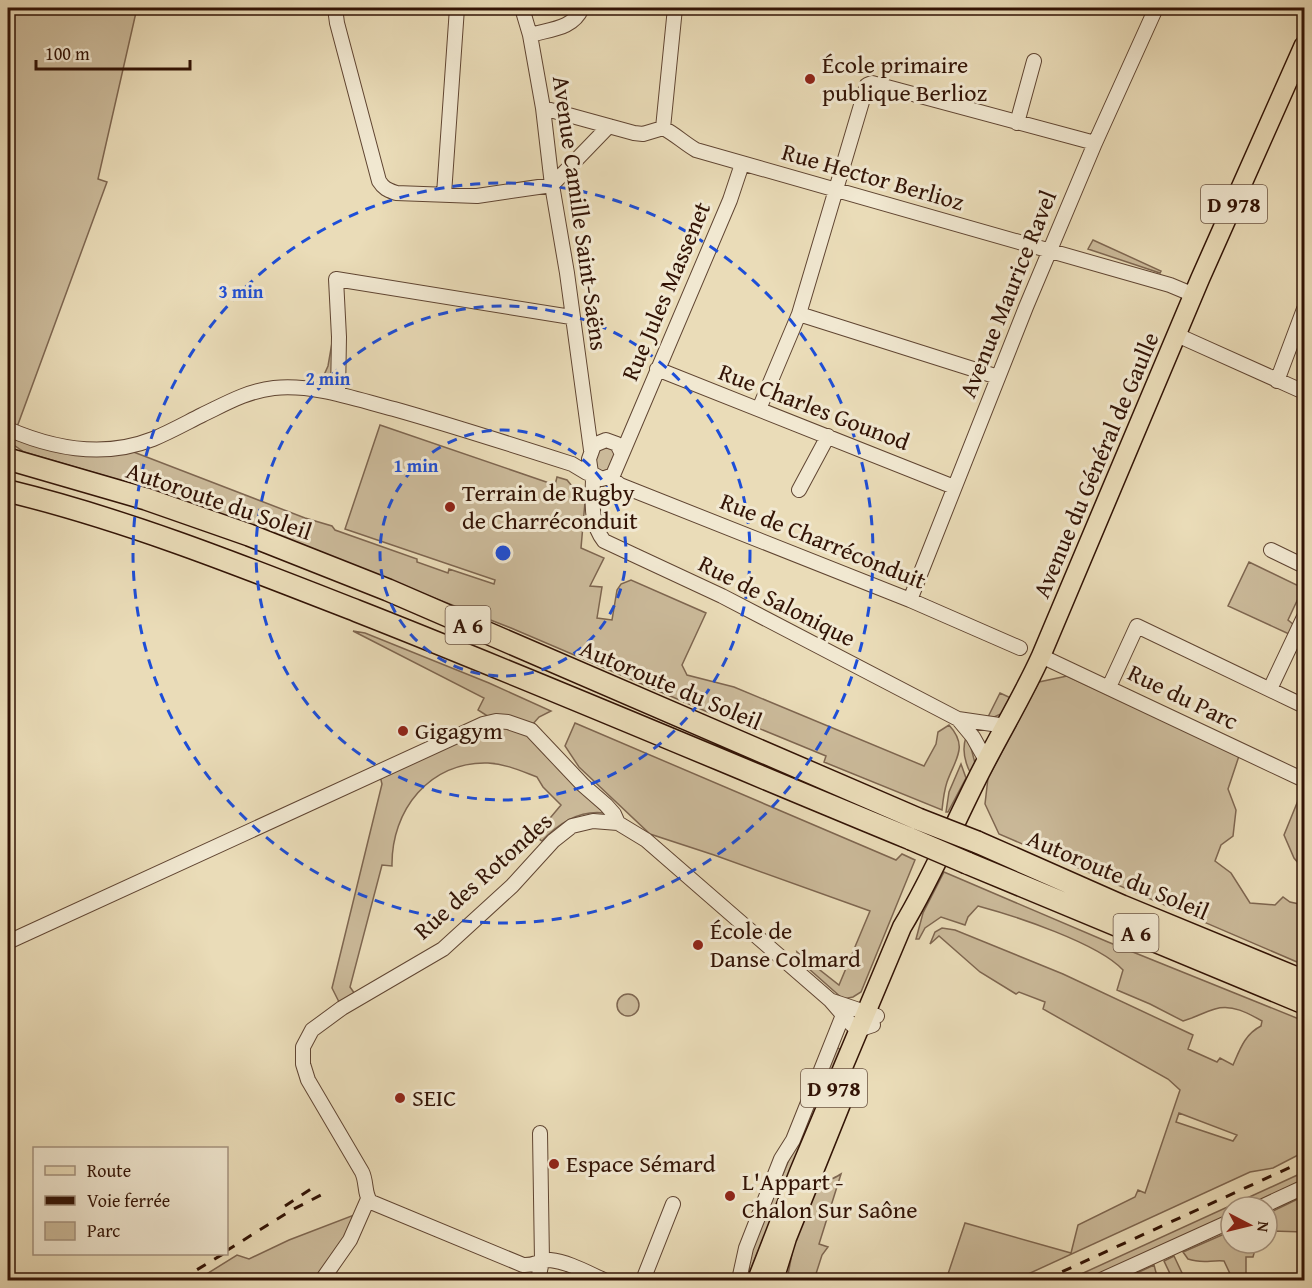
<svg xmlns="http://www.w3.org/2000/svg" width="1312" height="1288" font-family="'Gentium Book Plus',serif">
  <style>
    .green { fill: #cbba9a; stroke: #7e6650; stroke-width: 1.5; fill-rule: evenodd }
    .lines { fill: none; stroke-linecap: round; stroke-linejoin: round }
    .minor-casing { stroke: #604532; stroke-width: 16 }
    .major-casing { stroke: #321305; stroke-width: 21 }
    .highway-casing { stroke: #321305; stroke-width: 24 }
    .minor { stroke: #f1e8d1; stroke-width: 14 }
    .major { stroke: #eadcb8; stroke-width: 18 }
    .highway { stroke: #eadcb8; stroke-width: 21 }
    .rail { stroke: #321305; stroke-width: 3; stroke-dasharray: 10 10; stroke-linecap: butt }
    .highway-bridge-casing { stroke: #321305; stroke-width: 24; stroke-linecap: butt }
    .highway-bridge { stroke: #eadcb8; stroke-width: 21 }
    .ring { fill: none; stroke: #1d4ed8; stroke-width: 3; stroke-dasharray: 10 8 }
    .poi-dot { fill: #8f2418; stroke: #f1e8d1; stroke-width: 2 }
    .labels { text-anchor: middle; stroke-width: 6; stroke-linejoin: round; paint-order: stroke }
    .shield { fill: #f1e8d1; stroke: #6b5342; stroke-width: 1.5 }
    .shield-label { font-size: 22px; font-weight: bold; fill: #321305 }
    .poi-label { font-size: 24px; fill: #321305; stroke: #f1e8d1; text-anchor: start }
    .street-label { font-size: 24px; fill: #321305; stroke: #f1e8d1 }
    .centre { fill: #1d4ed8; stroke: #f1e8d1; stroke-width: 3 }
    .ring-label { font-size: 18px; text-anchor: middle; font-weight: bold; fill: #1d4ed8; stroke: #f1e8d1; stroke-width: 6; stroke-linejoin: round; paint-order: stroke }
  </style>
  <rect width="100%" height="100%" fill="#eadcb8"/>
  <filter id="stains"><feTurbulence type="fractalNoise" baseFrequency=".00333" numOctaves="4"/><feColorMatrix values="0 0 0 0 .2 0 0 0 0 .09 0 0 0 0 .02 0 0 0 .5 -.17"/></filter>
  <radialGradient id="worn" r=".72"><stop offset=".6" stop-color="#630" stop-opacity="0"/><stop offset="1" stop-color="#630" stop-opacity=".3"/></radialGradient>
  <path class="green" d="M8 8H137L98 179 107 182 17 427 8 421Z
    M1093 240 1161 271 1160 273 1088 249Z
    M333 337 332 383 320 384 328 366Z
    M380 425 555 485 557 477 567 480 585 502 581 548 604 558 590 586 602 587 597 618 612 620 617 590 621 584 631 580 706 613 682 665 687 675 734 687 924 766 936 744 938 732 949 725C969 747 955 759 947 782 944 791 943 800 942 810L824 762 826 756 712 709 710 713 511 628 214 512V506L184 495 136 485 24 452 8 441V433L131 451 305 518 332 526 335 530 417 559V562L448 573 449 569 494 584 495 580 345 529Z
    M611 446 617 456 609 474 598 473 594 452 599 447Z
    M1249 562 1303 588 1288 620 1294 625 1289 634 1228 606Z
    M353 631 365 633 489 683 551 711 539 717 532 725 489 717 478 710 484 698Z
    M1067 676 1239 756 1228 789 1236 810 1233 836 1221 845 1215 861 1231 873 1250 903 1275 905 1283 897 1290 902 1299 904 1304 917V965L999 834 985 804 988 778 1039 682Z
    M1000 693 1011 698 1003 713 992 718 988 717Z
    M575 723 896 860 902 854 915 860 861 992 853 997 843 999 799 960 797 952 839 985 870 911 714 855 650 834 579 767 565 746Z
    M488 727 522 729 604 813C579 810 559 823 542 841L535 836 561 805 543 787 537 777C521 771 506 764 488 763 430 761 391 810 392 866L382 865 350 987 355 994 340 1004 332 988 382 784 380 776Z
    M966 737 969 740 976 767 971 774C965 763 962 749 966 737Z
    M961 764 966 778 948 812H946L949 792Z
    M1304 791V870L1294 858 1284 835 1299 798Z
    M944 872 1108 942 1304 1021V1152L1273 1168 1250 1172 1015 1280H946L965 1223 1071 1253 1078 1225 1135 1197 1138 1190 1145 1193 1180 1090 1168 1079 1043 1009 1045 1002 1019 992 1016 994 980 972 939 936 930 944 935 932 942 928 955 930 1063 974 1193 1035 1188 1049 1217 1062 1220 1058 1233 1065C1240 1049 1245 1034 1261 1026L1262 1021C1248 1013 1232 1004 1215 1009 1204 1012 1194 1018 1183 1021L1150 1004 1117 990 1123 970C1098 943 1015 916 978 906L968 917 965 925 941 917 925 928 919 939H916L923 913ZM1179 1113 1237 1135 1233 1141 1176 1122Z
    M617 1005a11 11 0 1 1 22 0a11 11 0 1 1-22 0Z
    M838 1048 841 1050 750 1271 748 1265 751 1251 835 1049Z
    M1304 1172V1180L1248 1207H1231V1215L1090 1280H1068Z
    M841 1174 819 1244 828 1247 822 1255 814 1280H787C792 1255 798 1209 816 1190 822 1183 833 1179 841 1174Z
    M1304 1196V1232L1272 1231V1239L1267 1240V1214Z
    M354 1215 341 1247 317 1280H197L237 1255 249 1259 289 1240Z
    M1231 1231V1243H1259L1256 1246 1253 1257H1246V1280H1233L1224 1261C1210 1260 1202 1264 1188 1259L1183 1252Z
    M1174 1256 1183 1275 1173 1280 1164 1261Z
    M1154 1265 1158 1280H1122Z"/>
  <g class="lines">
    <defs>
      <path id="minor" d="M335 8 337 23 379 181C384 189 388 190 396 193L477 196 552 185 609 126
        M522 8 530 35 543 108 552 185 567 273 591 450
        M530 35C551 29 573 29 582 8
        M1292 73 1304 80
        M543 108 634 133 643 134 663 128C675 134 684 143 696 150L1170 285 1194 295
        M1017 123 1034 61
        M663 128 675 8
        M444 194 457 8
        M799 314 998 377
        M1177 335 1304 392
        M657 369 954 487
        M1277 381 1304 309
        M338 394 339 337 336 279 571 317
        M759 409 799 314 867 85 872 83 1095 143
        M8 429C54 449 105 458 153 439 170 432 186 423 202 415 225 404 247 391 274 388 315 384 355 399 394 409 454 426 513 445 572 464L587 473H591
        M606 440 617 444 622 454 613 475 602 479 591 473 589 459 594 445Z
        M622 454 730 200 742 164
        M593 475C593 498 589 522 604 541L722 596 958 719 1006 726
        M610 477 620 485 910 600 1020 648
        M799 490 828 436
        M1271 550 1304 566
        M910 600 1026 307 1095 143 1156 8
        M1041 656 1304 780
        M1109 687 1137 626 1304 706
        M1270 689 1304 617
        M958 719 973 737 987 762
        M8 942 483 724 496 721 508 722 531 730 583 785 606 805 614 814 618 823
        M832 1001 877 1016
        M1261 1207 1304 1187
        M322 1280 350 1240 368 1199
        M538 1280 542 1261 540 1133
        M604 1280C588 1273 569 1262 550 1260 540 1260 534 1266 523 1265L371 1202C364 1195 367 1182 362 1172L308 1080 303 1064V1047L312 1030 342 1008 443 949 512 886 553 841 572 826 593 821 618 823 646 840 830 1000 851 1024 858 1030 873 1025
        M643 1280 673 1204
        M739 1280 746 1248 781 1159 793 1140 843 1015
        M1101 1280 1231 1221"/>
      <path id="major" d="M757 1280 799 1172 902 927C930 881 951 831 975 783 996 740 1021 700 1041 656L1200 279 1304 45
        M774 1280 787 1238 845 1094"/>
      <path id="highway" d="M8 459 146 499 249 535 388 590 918 819
        M8 491C127 520 242 566 357 611 543 684 726 763 911 839
        M977 842 1122 906 1304 981
        M967 863 1304 1003"/>
    </defs>
    <use href="#minor" class="minor-casing"/>
    <use href="#major" class="major-casing"/>
    <use href="#highway" class="highway-casing"/>
    <use href="#minor" class="minor"/>
    <use href="#major" class="major"/>
    <use href="#highway" class="highway"/>
    <path class="rail" d="M285 1206 314 1187
      M226 1251 290 1211 321 1195
      M180 1280 223 1254
      M1044 1280 1304 1161"/>
    <defs>
      <path id="highway-bridge" d="M918 819 977 842
        M911 839 967 863"/>
    </defs>
    <use href="#highway-bridge" class="highway-bridge-casing"/>
    <use href="#highway-bridge" class="highway-bridge"/>
  </g>
  <g class="ring">
    <circle cx="503" cy="553" r="123"/>
    <circle cx="503" cy="553" r="247"/>
    <circle cx="503" cy="553" r="370"/>
  </g>
  <g class="poi-dot">
    <circle cx="810" cy="79" r="6"/>
    <circle cx="450" cy="507" r="6"/>
    <circle cx="403" cy="731" r="6"/>
    <circle cx="698" cy="945" r="6"/>
    <circle cx="400" cy="1098" r="6"/>
    <circle cx="554" cy="1164" r="6"/>
    <circle cx="730" cy="1196" r="6"/>
  </g>
  <g class="labels">
    <g class="shield">
      <rect x="1201" y="185" width="66" height="38" rx="4.5"/>
      <rect x="445.5" y="606" width="45" height="38" rx="4.5"/>
      <rect x="1113.5" y="914" width="45" height="38" rx="4.5"/>
      <rect x="801" y="1069" width="66" height="38" rx="4.5"/>
    </g>
    <g class="shield-label">
      <text x="1234" y="212">D 978</text>
      <text x="468" y="633">A 6</text>
      <text x="1136" y="941">A 6</text>
      <text x="834" y="1096">D 978</text>
    </g>
    <g class="poi-label">
      <text x="822" y="73">École primaire<tspan x="822" dy="28">publique Berlioz</tspan></text>
      <text x="462" y="501">Terrain de Rugby<tspan x="462" dy="28">de Charréconduit</tspan></text>
      <text x="415" y="739">Gigagym</text>
      <text x="710" y="939">École de<tspan x="710" dy="28">Danse Colmard</tspan></text>
      <text x="412" y="1106">SEIC</text>
      <text x="566" y="1172">Espace Sémard</text>
      <text x="742" y="1190">L'Appart -<tspan x="742" dy="28">Chalon Sur Saône</tspan></text>
    </g>
    <g class="street-label">
      <text transform="translate(873 177) rotate(16)" y="8">Rue Hector Berlioz</text>
      <text transform="translate(580 213) rotate(82)" y="8">Avenue Camille Saint-Saëns</text>
      <text transform="translate(666 291) rotate(-67)" y="8">Rue Jules Massenet</text>
      <text transform="translate(1008 294) rotate(-68)" y="8">Avenue Maurice Ravel</text>
      <text transform="translate(814 407) rotate(21)" y="8">Rue Charles Gounod</text>
      <text transform="translate(1096 465) rotate(-67)" y="8">Avenue du Général de Gaulle</text>
      <text transform="translate(219 501) rotate(19)" y="8">Autoroute du Soleil</text>
      <text transform="translate(823 541) rotate(22)" y="8">Rue de Charréconduit</text>
      <text transform="translate(777 601) rotate(27)" y="8">Rue de Salonique</text>
      <text transform="translate(671 685) rotate(23)" y="8">Autoroute du Soleil</text>
      <text transform="translate(1183 697) rotate(26)" y="8">Rue du Parc</text>
      <text transform="translate(1118 875) rotate(23)" y="8">Autoroute du Soleil</text>
      <text transform="translate(483 876) rotate(-42)" y="8">Rue des Rotondes</text>
    </g>
  </g>
  <circle cx="503" cy="553" r="9" class="centre"/>
  <g class="ring-label">
    <text x="241" y="298">3 min</text>
    <text x="328" y="385">2 min</text>
    <text x="416" y="472">1 min</text>
  </g>
  <rect width="1312" height="1288" fill="none" stroke="#eadcb8" stroke-width="30"/>
  <rect x="9" y="9" width="1294" height="1270" fill="none" stroke="#321305" stroke-width="3"/>
  <rect x="15" y="15" width="1282" height="1258" fill="none" stroke="#321305" stroke-width="1.5"/>
  <rect x="33" y="1147" width="195" height="108" fill="#f1e8d1" stroke="#a5937f" stroke-width="1.5"/>
  <rect x="45" y="1166" width="30" height="9" fill="#eadcb8" stroke="#a5937f" stroke-width="1.5"/>
  <text x="87" y="1177" font-size="18" fill="#321305">Route</text>
  <rect x="45" y="1196" width="30" height="9" fill="#321305" stroke="#a5937f" stroke-width="1.5"/>
  <text x="87" y="1207" font-size="18" fill="#321305">Voie ferrée</text>
  <rect x="45" y="1222" width="30" height="18" fill="#cbba9a" stroke="#a5937f" stroke-width="1.5"/>
  <text x="87" y="1237" font-size="18" fill="#321305">Parc</text>
  <g transform="translate(1249 1225) rotate(97)"><circle r="28" fill="#f1e8d1" stroke="#a5937f" stroke-width="1.5"/>
  <path d="M0-4.5L10 22L0 15L-10 22Z" fill="#8f2418"/>
  <text y="-9" font-size="16" font-weight="bold" text-anchor="middle" fill="#321305">N</text>
  </g>
  <path d="M36 60v9h154v-9" fill="none" stroke="#321305" stroke-width="3"/>
  <text x="45" y="60" font-size="18" fill="#321305" stroke="#f1e8d1" stroke-width="4.5" paint-order="stroke">100 m</text>
  <rect width="100%" height="100%" filter="url(#stains)"/>
  <rect width="100%" height="100%" fill="url(#worn)"/>
</svg>
